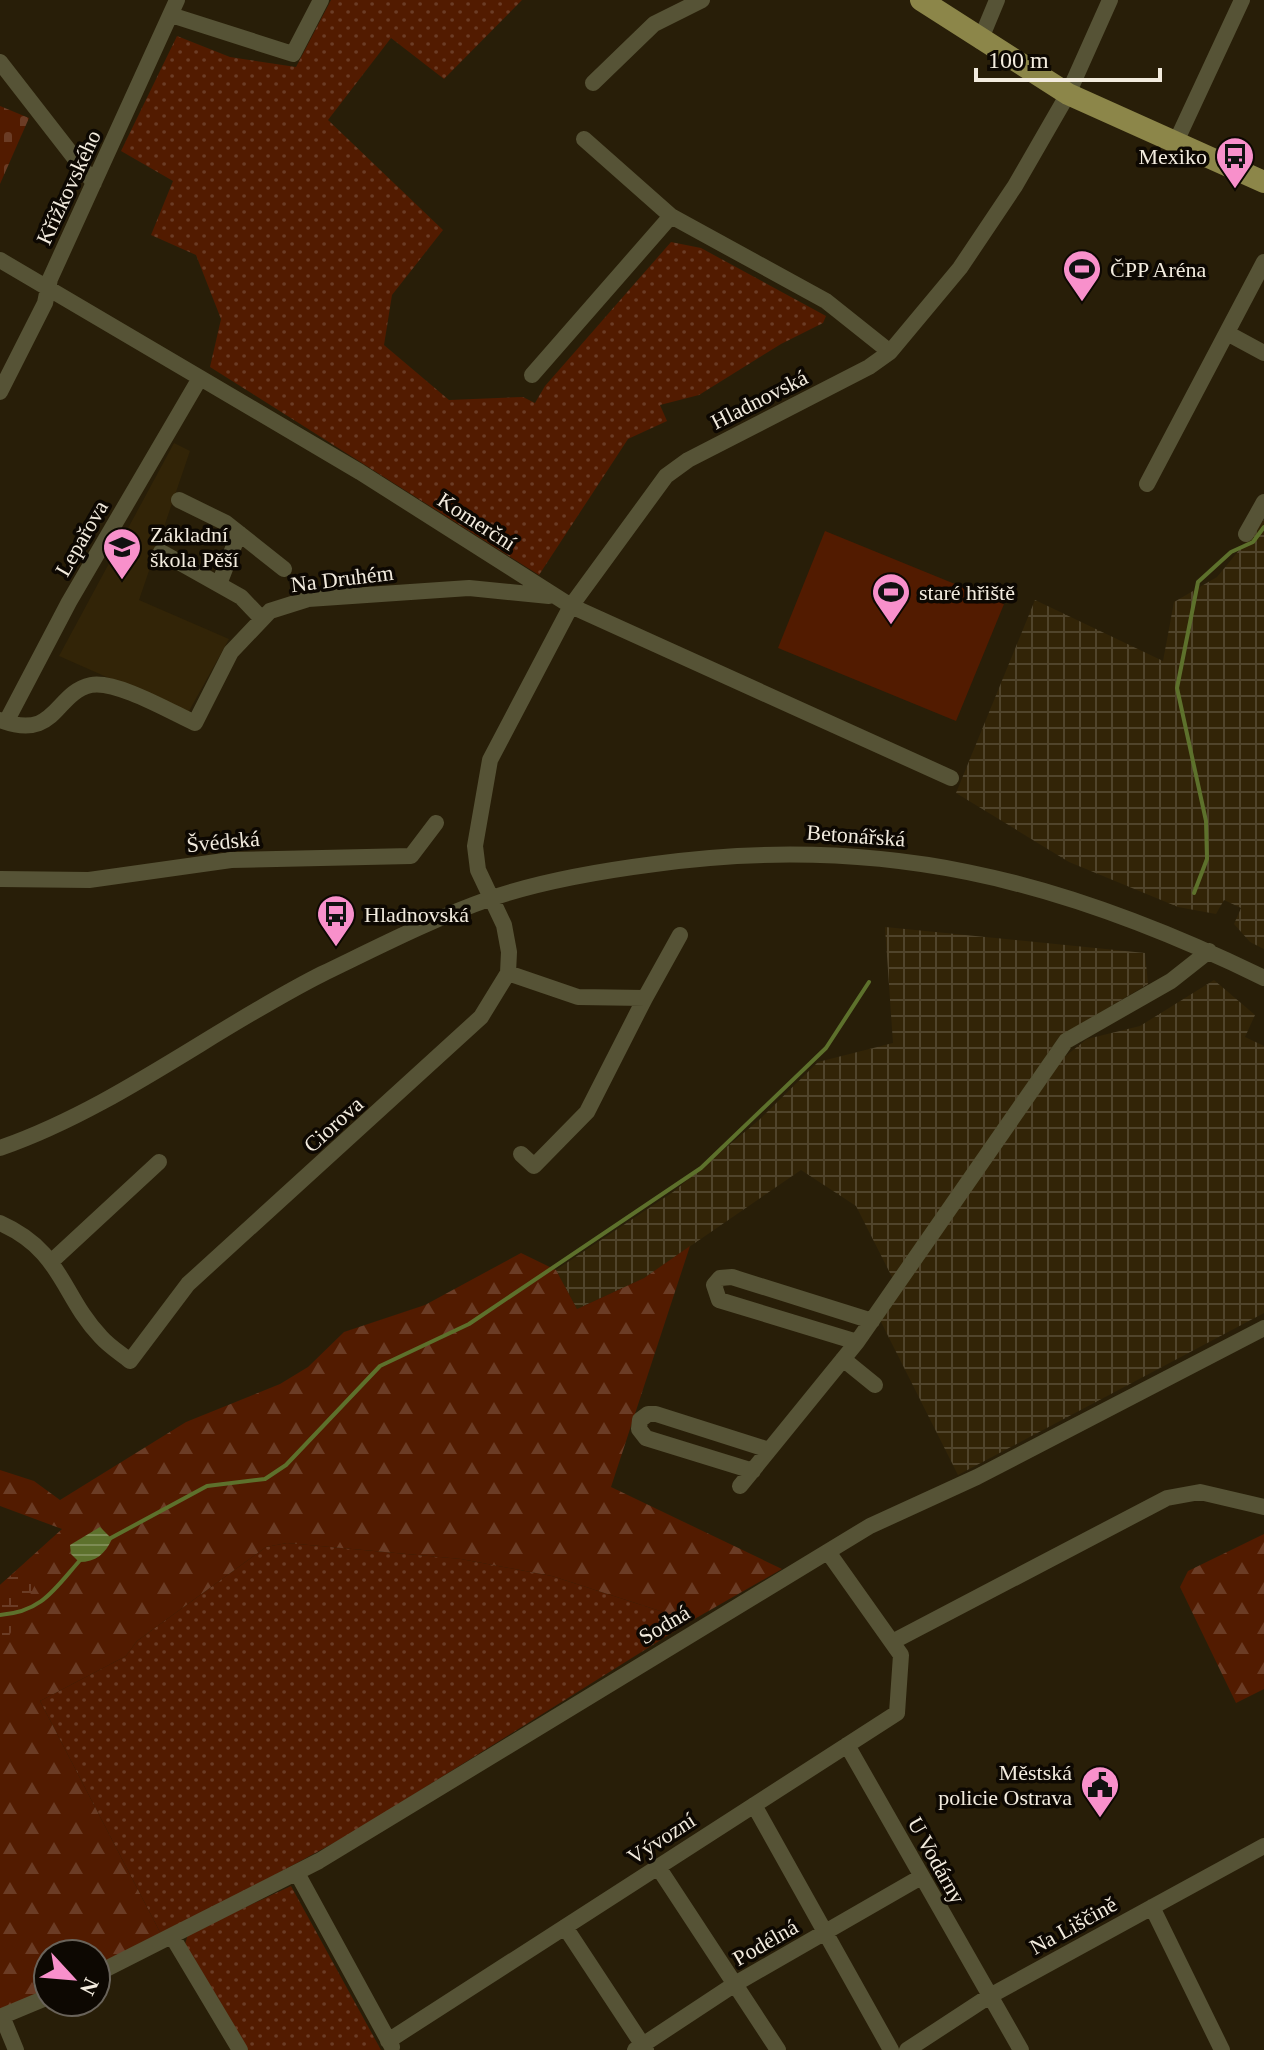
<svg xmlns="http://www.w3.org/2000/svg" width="1264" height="2050" font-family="'Times New Roman',serif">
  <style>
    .built { fill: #322407 }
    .industrial { fill: url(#industrial-grid) }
    .green { fill: url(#green-dots) }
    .forest { fill: url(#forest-firs) }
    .wetland { fill: url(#wetland-marsh) }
    .cemetery { fill: url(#cemetery-stones) }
    .pitch { fill: #521b00 }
    .water { fill: url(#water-rules) }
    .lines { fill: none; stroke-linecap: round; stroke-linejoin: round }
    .stream { stroke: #5d712c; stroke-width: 4 }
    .minor { stroke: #565336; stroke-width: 16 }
    .major { stroke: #8c8649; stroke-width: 22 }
    .labels { text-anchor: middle; stroke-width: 7; stroke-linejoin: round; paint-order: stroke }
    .poi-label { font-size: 22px; fill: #f2ebde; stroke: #0d0802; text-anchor: start }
    .street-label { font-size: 22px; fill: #f2ebde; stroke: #0d0802 }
  </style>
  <defs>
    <pattern id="industrial-grid" width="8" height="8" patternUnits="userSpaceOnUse" patternTransform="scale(2)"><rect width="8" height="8" fill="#322407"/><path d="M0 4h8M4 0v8" fill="none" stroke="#50442b"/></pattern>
    <pattern id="green-dots" width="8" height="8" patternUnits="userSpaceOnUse" patternTransform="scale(2)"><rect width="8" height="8" fill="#521b00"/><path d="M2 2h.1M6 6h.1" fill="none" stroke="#6b3c25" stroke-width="1.8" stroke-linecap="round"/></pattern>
    <pattern id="forest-firs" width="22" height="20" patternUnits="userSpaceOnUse" patternTransform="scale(2)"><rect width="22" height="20" fill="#521b00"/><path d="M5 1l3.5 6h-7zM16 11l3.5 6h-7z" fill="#6b3c25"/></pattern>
    <pattern id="wetland-marsh" width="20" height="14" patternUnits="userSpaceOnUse" patternTransform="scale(2)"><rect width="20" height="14" fill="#521b00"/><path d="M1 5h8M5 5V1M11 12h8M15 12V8" fill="none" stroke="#6b3c25"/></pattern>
    <pattern id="cemetery-stones" width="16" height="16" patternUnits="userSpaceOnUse" patternTransform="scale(2)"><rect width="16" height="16" fill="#521b00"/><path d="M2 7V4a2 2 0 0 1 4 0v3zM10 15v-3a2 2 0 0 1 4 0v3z" fill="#6b3c25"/></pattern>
    <pattern id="water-rules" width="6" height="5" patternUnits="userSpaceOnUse" patternTransform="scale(2)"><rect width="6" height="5" fill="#5d712c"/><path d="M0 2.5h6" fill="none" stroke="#7d8c54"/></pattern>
  </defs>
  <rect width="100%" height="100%" fill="#281e08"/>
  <path class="built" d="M174 443 190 451 139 600 229 639 188 713 59 656Z"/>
  <path class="industrial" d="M1264 520V949L1250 942 1234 924 1241 908 1224 900 1216 914 1178 907 1069 862 956 793 1035 600 1163 661 1174 602 1217 577Z
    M885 927 1145 953 1148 984 1059 1037 893 1279 856 1206 801 1170 644 1278 577 1309 556 1270 673 1192 759 1120 818 1062 893 1043Z
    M1214 980 1255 1015 1245 1037 1264 1046V1313L958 1475 880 1320 1058 1062 1087 1039 1140 1026Z"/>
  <path class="green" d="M331 0H522L444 79 391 38 328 120 443 230 392 295 384 345 449 400 523 397 535 403 545 386 671 242 701 248 826 316 823 323 781 344 699 395 660 405 667 421 628 439 539 575 210 367 221 319 196 255 151 235 173 181 121 151 177 36 230 57 296 67Z
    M287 1543 461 1559 552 1576 691 1621 352 1833 162 1936 40 1701 126 1656 137 1641 266 1547Z
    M291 1886 381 2050H242L183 1951 188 1934Z"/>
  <path class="forest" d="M690 1246 611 1487 782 1569 691 1621 552 1576 461 1559 287 1543 266 1547 137 1641 126 1656 40 1701 162 1936 96 1966V1954H48V1989L0 2011V1585L62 1529 0 1506V1470L34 1481 60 1500 186 1422 280 1384 308 1367 344 1332 425 1305 521 1253 556 1270 577 1309 644 1278Z
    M1264 1534V1689L1236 1703 1180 1587 1188 1571Z"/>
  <path class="wetland" d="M16 1571 39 1577 0 1654V1585Z"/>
  <path class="cemetery" d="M0 106 29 118 0 184Z"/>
  <path class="pitch" d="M825 531 1004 604 956 721 778 648Z"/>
  <path class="water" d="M100 1527 112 1539C105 1554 96 1562 79 1562L71 1554 70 1545Z"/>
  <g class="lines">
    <path class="stream" d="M1194 893 1207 859 1206 821 1177 688 1198 582 1231 552 1253 542 1264 527
      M109 1539 207 1486 265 1479 286 1465 380 1366 469 1324 701 1168 826 1048 869 982
      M0 1615C43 1612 55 1588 82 1558"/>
    <path class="minor" d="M171 15 293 54 321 0
      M980 41 997 0
      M0 62 94 183
      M593 83 654 24 702 0
      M584 139 671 216 826 301 890 352
      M1175 144 1242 0
      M0 260 360 472 571 606 951 778
      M1227 333 1264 353
      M532 375 671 216
      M0 392 45 303 50 279 177 0
      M1147 484 1264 262
      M179 500 226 523 284 569
      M1246 534 1264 502
      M161 552 241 597 262 619
      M219 584 239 533
      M0 720C57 742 54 693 91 685 116 680 171 712 195 723L231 652 270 611 308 599 469 588 549 596
      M6 722 69 602 200 378
      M0 879 89 880 231 860 411 856 436 823
      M508 973 578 997 645 998 680 935
      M0 1148C115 1108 213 1029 322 974 376 948 432 919 489 899 541 881 600 871 655 864 881 833 1061 879 1264 978
      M521 1154 534 1166 587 1112 645 998
      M0 1223C63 1251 61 1295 101 1337 109 1346 120 1353 130 1361L188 1284 481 1017 508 973 509 952 504 925 478 870 475 846 490 760 571 606 666 476 688 460 869 367 890 352 960 268 1015 186 1068 94 1110 0
      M52 1261 159 1162
      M857 1342 719 1300 714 1285 720 1278 732 1277 872 1321
      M843 1359 875 1385
      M753 1471 646 1438 639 1429 640 1420 648 1414H656L769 1450
      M740 1486 857 1342 1066 1041 1171 981 1209 951
      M894 1641 1167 1498 1200 1492 1264 1507
      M847 1745 1021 2050
      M754 1805 891 2050
      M658 1867 778 2050
      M297 1873 392 2047
      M1152 1907 1222 2050
      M565 1927 646 2050
      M173 1938 240 2050
      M96 1974 319 1861 870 1526 977 1477 1264 1328
      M2 2016 16 2050
      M0 2017 48 1997
      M388 2041 897 1713 901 1655 828 1552
      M635 2050 735 1984 921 1877
      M907 2050 988 1997 1264 1846"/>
    <path class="major" d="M921 0 1068 94 1264 182"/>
  </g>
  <defs>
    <symbol id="bus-pin" viewBox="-11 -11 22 30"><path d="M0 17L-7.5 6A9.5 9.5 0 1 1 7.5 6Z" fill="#f890cb" stroke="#0d0802"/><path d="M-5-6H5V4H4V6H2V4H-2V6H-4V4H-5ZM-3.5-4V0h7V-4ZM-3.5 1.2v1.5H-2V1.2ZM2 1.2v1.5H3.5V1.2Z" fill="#111"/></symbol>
    <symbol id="stadium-pin" viewBox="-11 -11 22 30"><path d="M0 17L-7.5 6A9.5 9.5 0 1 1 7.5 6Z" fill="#f890cb" stroke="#0d0802"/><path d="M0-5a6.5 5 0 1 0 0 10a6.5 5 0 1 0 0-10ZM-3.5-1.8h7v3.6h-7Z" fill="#111"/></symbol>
    <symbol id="school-pin" viewBox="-11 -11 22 30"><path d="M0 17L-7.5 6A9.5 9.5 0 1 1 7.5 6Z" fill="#f890cb" stroke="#0d0802"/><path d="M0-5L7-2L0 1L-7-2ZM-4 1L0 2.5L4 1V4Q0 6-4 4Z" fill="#111"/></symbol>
    <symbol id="civic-pin" viewBox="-11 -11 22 30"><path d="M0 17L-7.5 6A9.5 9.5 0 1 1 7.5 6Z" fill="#f890cb" stroke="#0d0802"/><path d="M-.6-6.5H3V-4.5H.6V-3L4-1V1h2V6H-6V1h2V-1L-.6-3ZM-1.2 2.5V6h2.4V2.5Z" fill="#111"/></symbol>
  </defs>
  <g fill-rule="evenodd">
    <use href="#bus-pin" x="1213" y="134" width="44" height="60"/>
    <use href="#stadium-pin" x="1060" y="247" width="44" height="60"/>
    <use href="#school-pin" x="100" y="525" width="44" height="60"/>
    <use href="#stadium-pin" x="869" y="570" width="44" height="60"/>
    <use href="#bus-pin" x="314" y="892" width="44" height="60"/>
    <use href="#civic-pin" x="1078" y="1763" width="44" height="60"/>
  </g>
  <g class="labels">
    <g class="poi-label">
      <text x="1207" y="164" text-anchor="end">Mexiko</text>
      <text x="1110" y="277">ČPP Aréna</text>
      <text x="150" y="542">Základní<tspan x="150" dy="25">škola Pěší</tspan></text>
      <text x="919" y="600">staré hřiště</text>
      <text x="364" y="922">Hladnovská</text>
      <text x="1072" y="1780" text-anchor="end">Městská<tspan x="1072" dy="25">policie Ostrava</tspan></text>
    </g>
    <g class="street-label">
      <text transform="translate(68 187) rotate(-65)" y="8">Křížkovského</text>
      <text transform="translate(759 399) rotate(-27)" y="8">Hladnovská</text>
      <text transform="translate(477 521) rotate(33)" y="8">Komerční</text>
      <text transform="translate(81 538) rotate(-60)" y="8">Lepařova</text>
      <text transform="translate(342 578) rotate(-7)" y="8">Na Druhém</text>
      <text transform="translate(856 835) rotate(4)" y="8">Betonářská</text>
      <text transform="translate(223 841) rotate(-5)" y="8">Švédská</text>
      <text transform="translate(333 1124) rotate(-42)" y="8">Ciorova</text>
      <text transform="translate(664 1624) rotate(-31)" y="8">Sodná</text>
      <text transform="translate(661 1838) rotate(-33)" y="8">Vývozní</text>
      <text transform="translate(937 1860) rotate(61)" y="8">U Vodárny</text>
      <text transform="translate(1073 1925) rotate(-29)" y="8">Na Liščině</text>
      <text transform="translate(765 1942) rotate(-30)" y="8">Podélná</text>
    </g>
  </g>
  <g transform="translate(72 1978) rotate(116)"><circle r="38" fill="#0d0802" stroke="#69635a" stroke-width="2"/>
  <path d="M0-6L14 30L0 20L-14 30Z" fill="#f890cb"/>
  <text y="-12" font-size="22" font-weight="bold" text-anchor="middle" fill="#f2ebde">N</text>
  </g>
  <path d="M976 68v12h184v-12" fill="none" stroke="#f2ebde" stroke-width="4"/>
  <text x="988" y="68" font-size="24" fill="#f2ebde" stroke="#0d0802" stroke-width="6" paint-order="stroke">100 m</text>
</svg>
